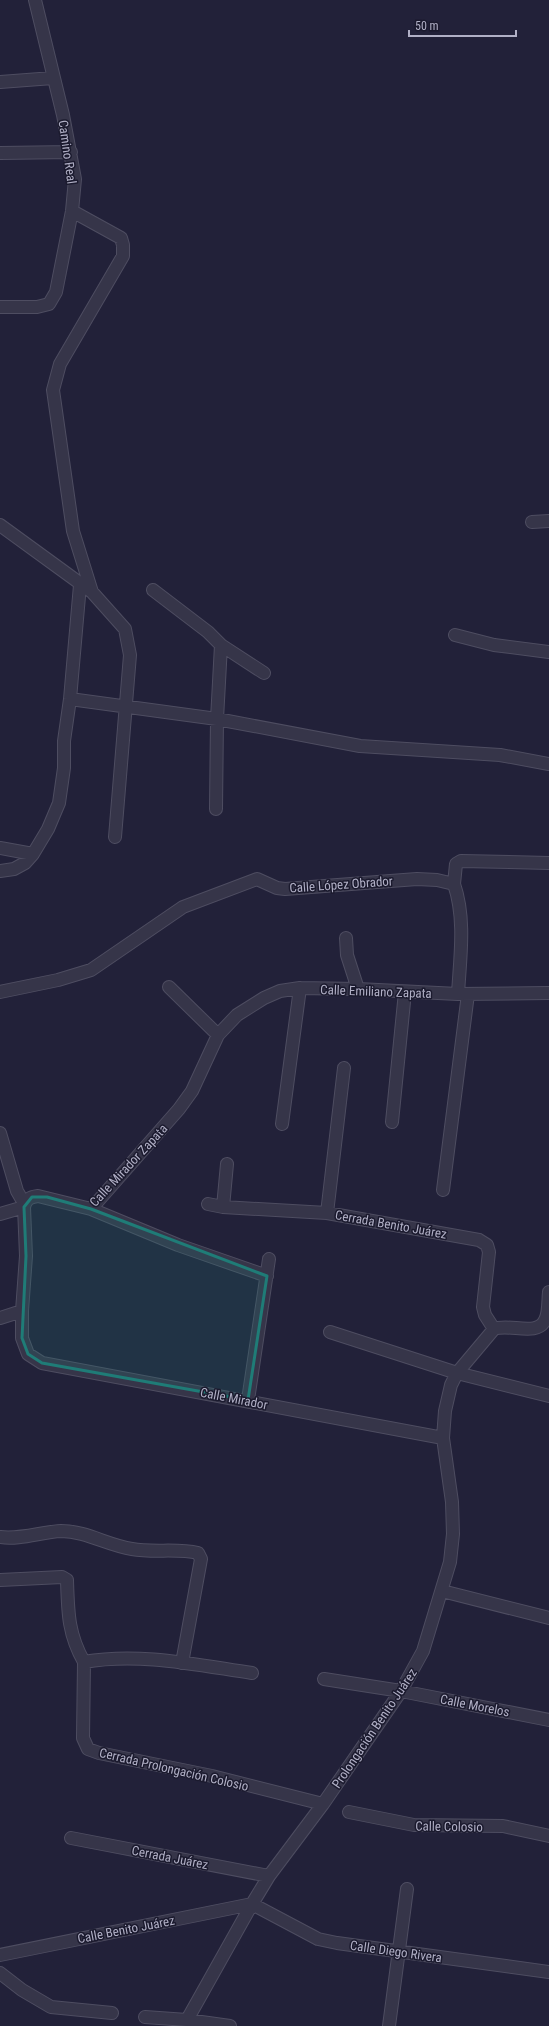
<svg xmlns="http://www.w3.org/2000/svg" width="549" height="2026" font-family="'Roboto Condensed',sans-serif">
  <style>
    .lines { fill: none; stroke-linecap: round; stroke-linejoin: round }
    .minor-casing { stroke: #4e4d61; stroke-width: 14 }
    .minor { stroke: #363549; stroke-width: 12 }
    .marked { fill: #1f7c77; fill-opacity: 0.2; stroke: #1f7c77; stroke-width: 3; stroke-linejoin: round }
    .labels { text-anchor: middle; stroke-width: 3; stroke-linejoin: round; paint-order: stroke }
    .street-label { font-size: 13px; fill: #b1b0c6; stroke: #1b1a2e }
  </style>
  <rect width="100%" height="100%" fill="#222139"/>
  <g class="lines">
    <defs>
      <path id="minor" d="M0 82 53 78
        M0 153 71 152
        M72 211 121 238 123 245V256L60 364 53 390 73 531 92 592
        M0 307H37L49 304 56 292 72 211 75 179 63 115 35 0
        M532 522 549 521
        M0 525 92 592 125 629 130 655 115 837
        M153 590 208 632 221 645 264 673
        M455 635 494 645 549 652
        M70 699 217 719 360 746 500 755 549 764
        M216 809 217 719 221 645
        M0 848 33 854
        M0 871 14 869 25 863 33 854 48 829 59 803 64 768V741L70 699 80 585
        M454 884C466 919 460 958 458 994
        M346 938 347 955 358 989
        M169 987 218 1035
        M0 992 58 980 91 970 183 907 257 879 277 888 285 889 417 879 437 880 454 884 456 864 461 861 549 863
        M392 1122 405 992
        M282 1124 300 988
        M0 1133 17 1191 21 1198 26 1201
        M443 1190 468 994
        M208 1204 223 1207 327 1213 479 1240 487 1245 489 1252 483 1307 485 1315 494 1329
        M223 1207 227 1164
        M91 1209 178 1245 267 1276
        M327 1213 344 1068
        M0 1214 24 1207
        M0 1318 22 1311
        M330 1332 457 1373 549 1396
        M248 1400 269 1259
        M443 1438 42 1363 28 1354 22 1338V1311L26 1256 24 1207C26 1199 30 1197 38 1196L91 1209 179 1109 192 1091 218 1035 237 1015 264 998 280 991 300 988 358 989 458 994 549 993
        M0 1537C20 1540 41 1532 61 1531 86 1531 107 1545 132 1549 154 1553 177 1548 198 1553L201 1559 182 1663
        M0 1580 62 1577 67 1580C68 1612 68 1634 84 1662
        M442 1591 549 1618
        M84 1662 83 1738 88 1749 99 1753 212 1776 323 1804
        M84 1662C139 1652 197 1665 252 1673
        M324 1679 401 1691 549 1720
        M349 1812 414 1825 503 1826 549 1836
        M71 1838 269 1876
        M252 1904 318 1939 337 1943 549 1972
        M0 1955 252 1904
        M0 1973 22 1990 51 2007 112 2013
        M145 2017 187 2020 230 2026
        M187 2020 252 1904 269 1876 323 1804 401 1691 423 1651 450 1562 453 1534 452 1502 443 1438 445 1411 451 1385 457 1373 494 1329C509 1323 538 1337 545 1320 549 1313 548 1301 549 1292
        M389 2026 407 1889"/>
    </defs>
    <use href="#minor" class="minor-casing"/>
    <use href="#minor" class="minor"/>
  </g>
  <path class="marked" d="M32 1197H47L91 1209 267 1276 248 1400 42 1363 28 1354 22 1338 26 1256 24 1207Z"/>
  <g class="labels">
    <g class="street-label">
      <text transform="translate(68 152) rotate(82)" y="5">Camino Real</text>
      <text transform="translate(341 884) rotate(-4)" y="5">Calle López Obrador</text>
      <text transform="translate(376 991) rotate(2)" y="5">Calle Emiliano Zapata</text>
      <text transform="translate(128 1165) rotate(-47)" y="5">Calle Mirador Zapata</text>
      <text transform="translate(391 1224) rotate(10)" y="5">Cerrada Benito Juárez</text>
      <text transform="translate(234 1398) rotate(11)" y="5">Calle Mirador</text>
      <text transform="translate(475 1705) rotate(11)" y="5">Calle Morelos</text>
      <text transform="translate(374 1728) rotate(-56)" y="5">Prolongación Benito Juárez</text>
      <text transform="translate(174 1769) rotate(13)" y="5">Cerrada Prolongación Colosio</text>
      <text transform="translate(449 1826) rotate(1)" y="5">Calle Colosio</text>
      <text transform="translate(170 1857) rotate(11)" y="5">Cerrada Juárez</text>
      <text transform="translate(126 1929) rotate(-11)" y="5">Calle Benito Juárez</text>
      <text transform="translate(396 1951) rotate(8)" y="5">Calle Diego Rivera</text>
    </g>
  </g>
  <path d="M409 30v6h107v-6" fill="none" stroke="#b1b0c6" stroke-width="2"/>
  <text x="415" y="30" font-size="12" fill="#b1b0c6" stroke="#1b1a2e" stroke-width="3" paint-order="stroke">50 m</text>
</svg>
